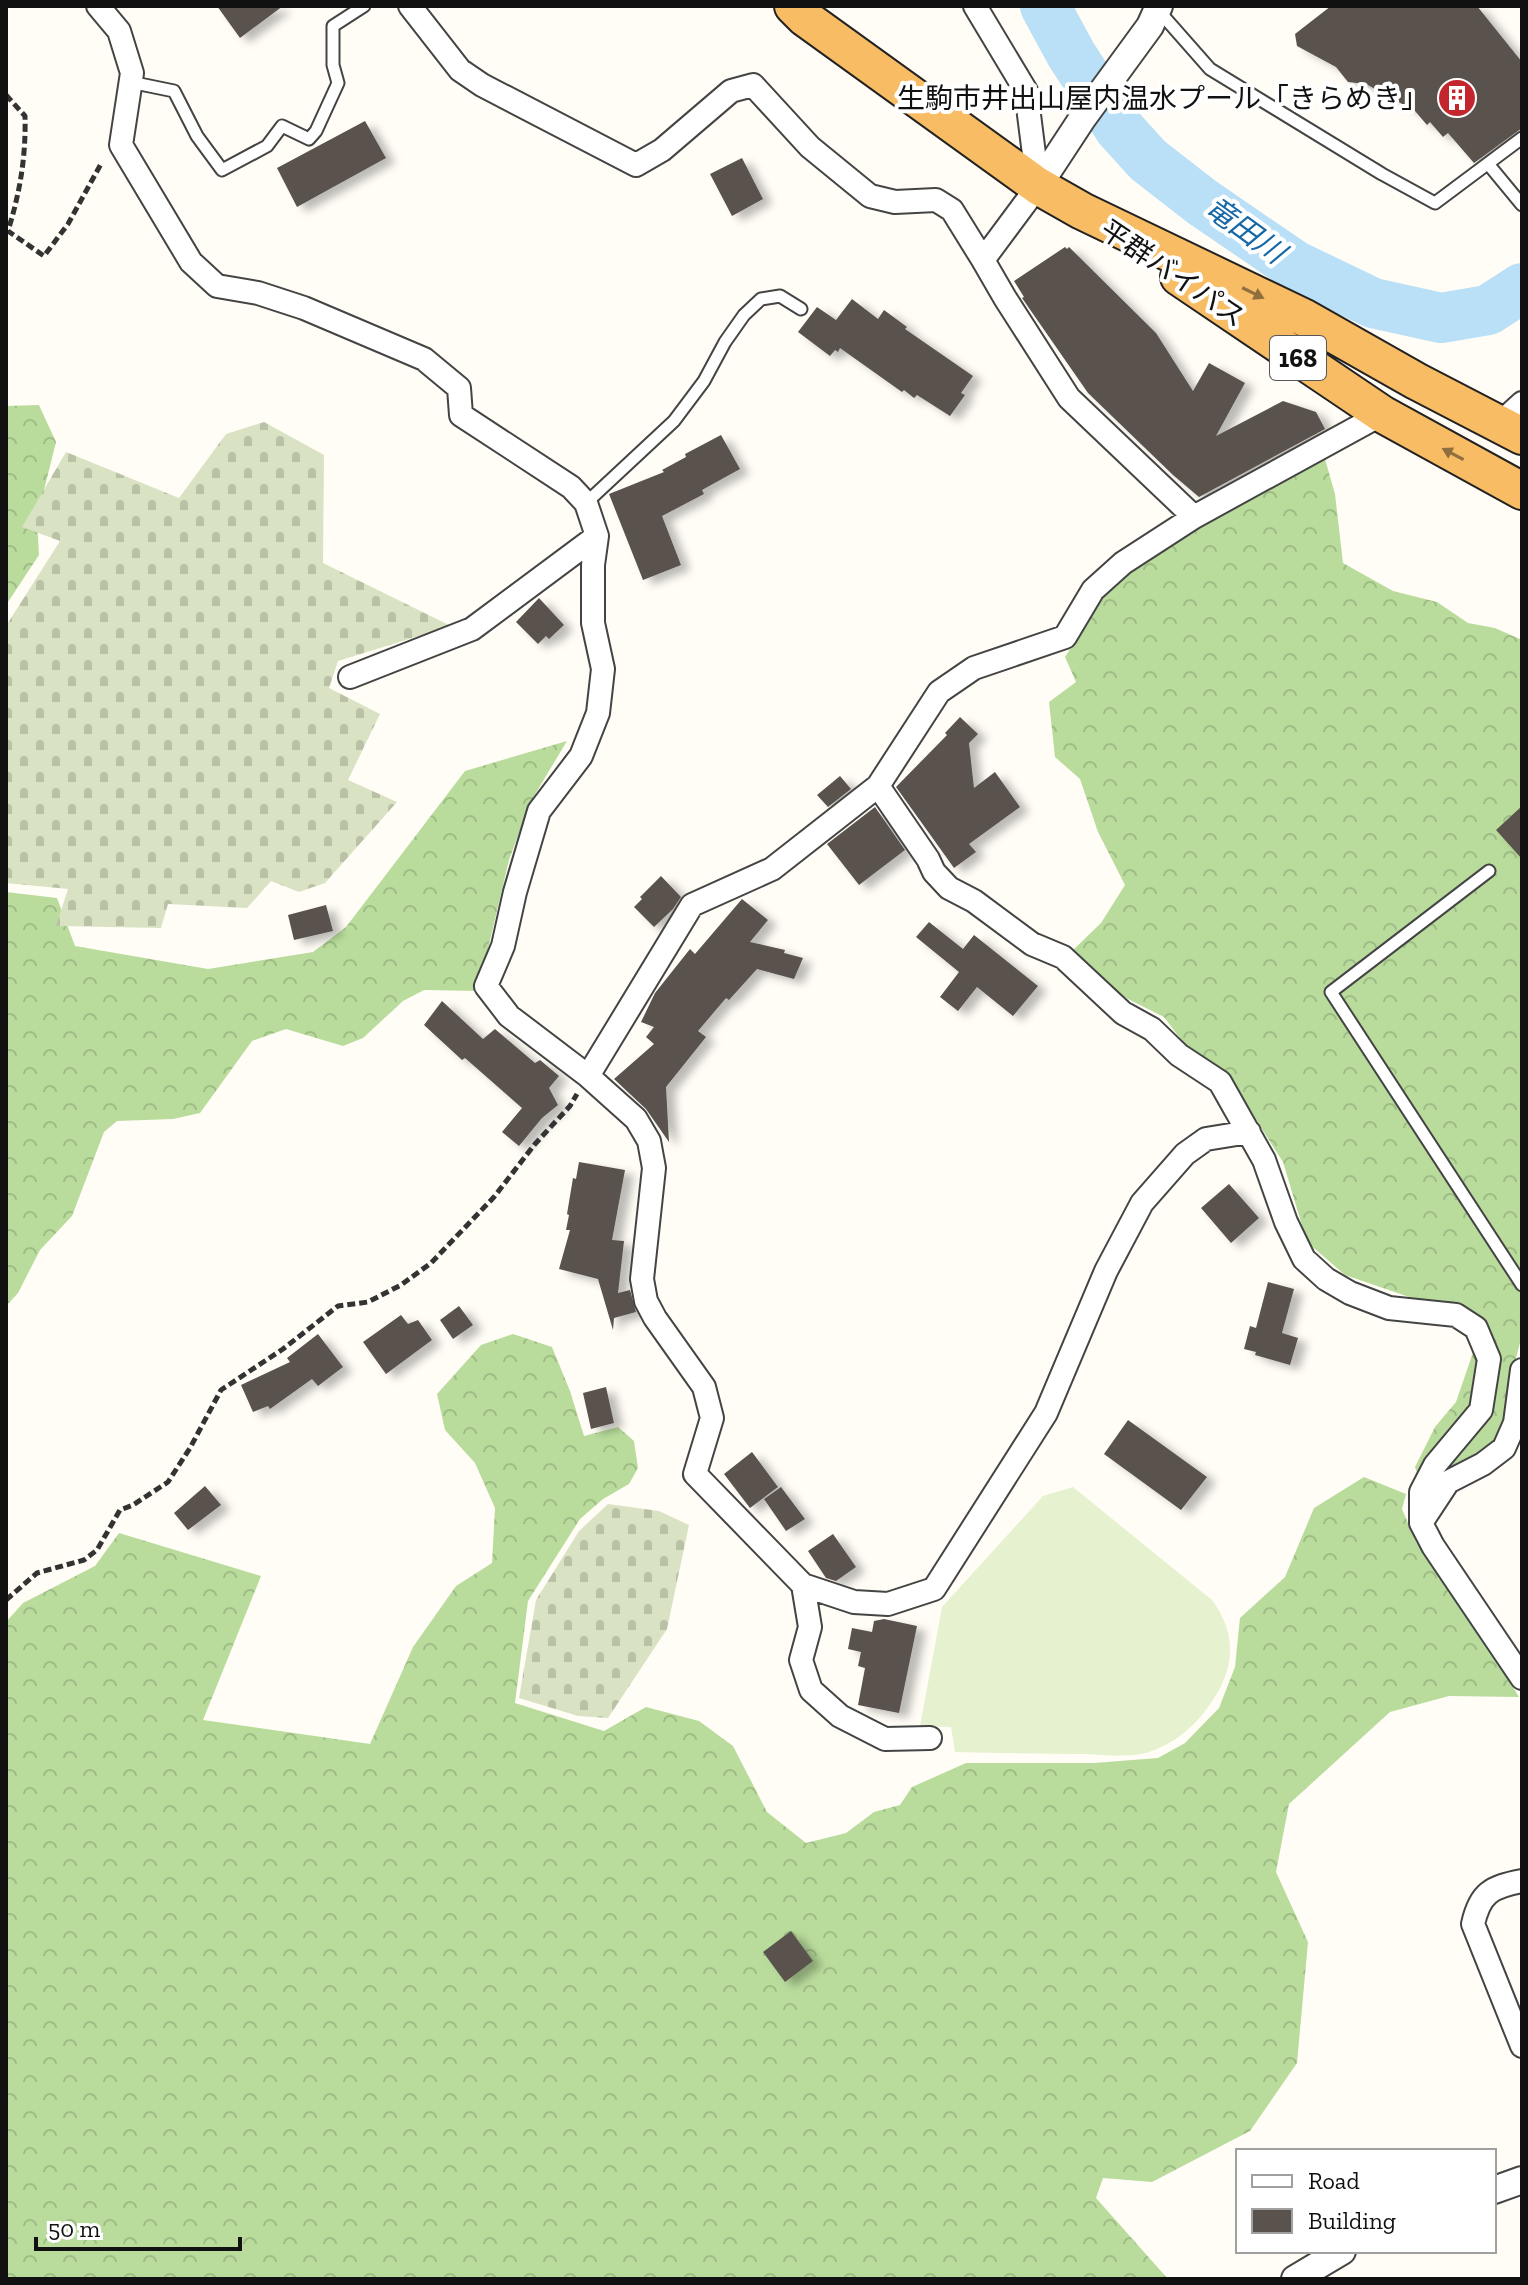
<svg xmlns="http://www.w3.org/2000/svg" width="1528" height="2285" font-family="'Zilla Slab','Noto Sans JP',serif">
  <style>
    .forest { fill: url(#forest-crowns) }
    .cemetery { fill: url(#cemetery-stones) }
    .pitch { fill: #e6f2cf }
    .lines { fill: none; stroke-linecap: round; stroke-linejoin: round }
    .river { stroke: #b9e0f7; stroke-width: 50 }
    .building { fill: #5a524d; filter: url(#shadow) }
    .service-casing { stroke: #444; stroke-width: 15 }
    .minor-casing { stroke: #444; stroke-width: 26 }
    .tertiary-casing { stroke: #444; stroke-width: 30 }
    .trunk-casing { stroke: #222; stroke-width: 40 }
    .path { stroke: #333; stroke-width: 5; stroke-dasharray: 8 4; stroke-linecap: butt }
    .service { stroke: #fff; stroke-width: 11 }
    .minor { stroke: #fff; stroke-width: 22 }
    .tertiary { stroke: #fff; stroke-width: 26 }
    .trunk { stroke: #f7bc64; stroke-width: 36 }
    .oneway { fill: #906f3f }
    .labels { text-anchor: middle; stroke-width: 8; stroke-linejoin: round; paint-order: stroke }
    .shield { fill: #fff; stroke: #585858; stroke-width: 2 }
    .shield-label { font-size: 26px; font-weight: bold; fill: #111 }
    .poi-label { font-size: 28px; fill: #111; stroke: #fff; text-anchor: end }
    .street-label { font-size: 28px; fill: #111; stroke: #fff }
    .water-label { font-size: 30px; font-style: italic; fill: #1768a6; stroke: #fff }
  </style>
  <defs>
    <pattern id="forest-crowns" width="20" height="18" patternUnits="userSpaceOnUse" patternTransform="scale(2)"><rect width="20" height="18" fill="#b9dc9c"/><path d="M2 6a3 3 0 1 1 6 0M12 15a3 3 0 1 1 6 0" fill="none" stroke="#9ebc85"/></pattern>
    <pattern id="cemetery-stones" width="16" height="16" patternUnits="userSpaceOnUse" patternTransform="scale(2)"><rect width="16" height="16" fill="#d9e3c4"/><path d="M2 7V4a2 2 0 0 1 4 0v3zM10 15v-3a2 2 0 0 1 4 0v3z" fill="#b9c2a7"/></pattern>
    <filter id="shadow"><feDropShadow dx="9" dy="5" stdDeviation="4" flood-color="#0004"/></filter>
  </defs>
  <rect width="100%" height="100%" fill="#fffdf5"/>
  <path class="forest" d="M39 405 56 442 37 518 39 555 6 605V406Z
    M1325 459 1335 494 1343 563 1393 591 1437 602 1468 623 1495 628 1522 640V1335L1516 1358 1512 1413 1491 1450 1421 1484 1415 1467 1435 1427 1456 1402 1481 1329 1442 1305 1415 1299 1345 1275 1307 1242 1283 1162 1228 1076 1188 1049 1164 1017 1126 998 1100 980 1072 951 1101 923 1125 885 1098 832 1080 779 1055 757 1049 702 1076 682 1065 657 1107 590 1156 550Z
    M567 741 531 801 509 860 478 991 424 990 403 1001 363 1038 343 1046 286 1029 252 1041 200 1113 173 1119 117 1121 104 1132 72 1216 40 1250 18 1293 6 1306V892L57 898 75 946 208 969 313 952 346 927 465 771Z
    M513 1334 552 1347 570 1391 584 1436 618 1427 634 1441 638 1468 629 1484 603 1499 580 1519 528 1601 515 1703 604 1731 646 1707 699 1721 733 1746 767 1812 806 1843 846 1833 874 1812 900 1805 912 1787 966 1763H1094L1158 1758 1185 1743 1219 1708 1235 1667 1240 1618 1285 1577 1314 1508 1364 1477 1406 1494 1402 1509 1417 1544 1452 1588 1519 1697 1449 1696 1390 1712 1289 1804 1276 1872 1308 1942 1297 2063 1250 2131 1152 2182 1103 2178 1096 2198 1168 2279H6V1622L23 1603 95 1566 119 1533 261 1576 203 1720 370 1744 413 1647 456 1586 492 1563 495 1508 475 1463 445 1430 437 1394 481 1345Z"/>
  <path class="cemetery" d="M264 422 324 455 323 563 451 626 338 661 329 688 380 714 348 780 397 802 325 883 299 892 271 881 247 908 168 904 161 928 56 926 68 889 6 883V626L60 541 22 527 66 452 179 498 226 434Z
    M608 1504 659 1511 689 1525 667 1629 608 1718 578 1716 519 1698 536 1600 579 1531Z"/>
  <path class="pitch" d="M1073 1487 1212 1600C1232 1627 1236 1655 1221 1686 1207 1713 1186 1737 1157 1749 1136 1759 1106 1755 1084 1754 1041 1754 998 1753 955 1752L951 1727 920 1726 942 1607 1043 1496Z"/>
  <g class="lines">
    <path class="river" d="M1045 6 1071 54 1119 128 1148 160 1202 202 1294 265 1373 303 1441 318 1488 310 1522 288"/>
  </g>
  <path class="building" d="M217 6H283L240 38Z
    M1331 6H1477L1522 62V128L1474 163 1448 133 1443 137 1430 122 1427 125 1415 111 1366 84 1348 82 1336 67 1297 46 1295 34Z
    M365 121 386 158 297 207 277 168Z
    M742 158 763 199 732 216 710 174Z
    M1065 247 1067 249 1069 247 1156 333 1193 391 1209 363 1245 383 1216 436 1283 401 1316 412 1325 429 1199 497 1173 475 1088 393 1022 298 1024 297 1014 281Z
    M852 299 878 319 884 310 907 327 905 329 973 376 961 393 965 395 950 416 917 395 914 398 904 390 902 392 840 348 838 352 835 350 830 356 798 332 817 307 836 320Z
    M721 435 740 469 702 490 704 494 662 516 681 565 643 580 609 494 664 472 662 470 686 457 685 454Z
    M539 598 564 625 549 639 546 636 538 644 516 622Z
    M960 717 978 734 969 743 974 788 995 772 1020 807 969 844 976 852 954 868 896 787 947 735 945 733Z
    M840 776 851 789 828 807 817 795Z
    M1522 806V859L1496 830Z
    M875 807 905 850 859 885 827 844Z
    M661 876 681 897 673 909 654 927 634 907 642 899 640 897Z
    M742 899 768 920 750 942 785 950 784 953 803 958 794 979 757 969 729 1000 726 998 698 1031 706 1037 666 1087 669 1142 646 1109 614 1079 654 1044 646 1037 654 1027 641 1022 655 993 690 949 695 954Z
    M326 905 333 931 294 940 288 915Z
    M929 922 963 949 974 935 1038 986 1013 1016 977 987 958 1011 940 997 959 972 916 937Z
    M442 1001 483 1039 495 1029 535 1063 540 1060 559 1076 549 1088 558 1105 542 1118 519 1146 502 1132 522 1108 465 1058 462 1060 424 1025Z
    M579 1162 625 1170 612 1240 624 1241 618 1293 630 1290 636 1312 614 1318 613 1330 598 1279 559 1269 570 1230H566L569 1215 567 1214 573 1178 576 1179Z
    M1229 1184 1259 1218 1231 1243 1201 1208Z
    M1268 1282 1294 1289 1282 1333 1298 1338 1290 1365 1255 1355 1256 1352 1244 1349 1250 1326 1256 1328Z
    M459 1306 473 1325 453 1339 440 1320Z
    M401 1315 408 1324 418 1320 432 1340 386 1374 363 1342Z
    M318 1334 343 1367 318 1386 312 1379 270 1409 268 1406 253 1412 241 1385 290 1362 287 1358Z
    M606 1387 614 1423 591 1429 583 1393Z
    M1128 1420 1207 1477 1181 1510 1104 1454Z
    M752 1452 778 1487 750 1508 724 1474Z
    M205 1486 221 1505 188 1530 174 1513Z
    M781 1487 805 1519 786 1531 764 1499Z
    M833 1534 856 1567 836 1581 826 1578 808 1551Z
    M884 1619 917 1626 899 1713 858 1705 865 1668 858 1666 861 1652 848 1649 852 1628 872 1632 874 1621Z
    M791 1931 813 1961 785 1982 763 1952Z"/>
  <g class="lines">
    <defs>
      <path id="service" d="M1158 10 1210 69 1382 174 1435 203 1522 138
        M130 82 174 91 197 136 222 170 267 146 282 126 309 139 316 131 338 83 333 65V26L364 6
        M1489 165 1522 205
        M586 503 674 421 704 381 725 342 744 315 761 299 780 296 801 309
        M1489 871 1331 992 1522 1285"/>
      <path id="minor" d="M98 6 119 31 132 73 121 145 191 262 217 286 258 293 304 308 424 359 459 388 461 415 571 487 586 503 597 536 593 565V623L603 669 598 713 581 756 539 811 515 892 503 946 486 986 509 1016 588 1076 636 1119 649 1141 654 1168 642 1279 646 1301 655 1318 704 1387 712 1418 695 1474 803 1585 854 1602 888 1604 934 1589 1046 1413 1106 1271 1142 1203 1185 1154 1206 1139 1249 1132
        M410 6 460 70 482 85 636 165 662 150 731 91 753 85 810 147 870 196 895 202 936 200 952 210 983 260
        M975 6 1026 91 1038 186 983 260 1005 298 1069 398 1194 517
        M1499 424 1522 403
        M350 677 472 629 597 536
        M878 786 928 859 934 872 949 888 974 901 1032 944 1063 957 1123 1013 1152 1029 1179 1055 1220 1082 1264 1160 1286 1222 1304 1259 1326 1279 1350 1293 1389 1308 1456 1315 1476 1328 1489 1359 1481 1410 1435 1465 1421 1492V1523L1433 1546 1522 1678
        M588 1076 692 905 772 869 878 786 939 692 974 668 1065 637 1093 590 1123 563 1194 517 1382 414
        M1421 1523 1448 1482 1483 1464 1504 1448 1515 1423 1522 1370
        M803 1585 810 1627 801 1660 811 1690 840 1716 885 1739 930 1738
        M1522 1881C1491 1887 1480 1893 1473 1924L1522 2046"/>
      <path id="tertiary" d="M1038 186 1082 119 1150 26 1159 6
        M1494 2190 1522 2180
        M1295 2279 1342 2251"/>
      <path id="trunk" d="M793 6 805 18 1038 186 1082 211 1303 317 1416 381 1522 436
        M1179 277 1382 414 1522 491"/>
    </defs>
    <use href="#service" class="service-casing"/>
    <use href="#minor" class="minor-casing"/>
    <use href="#tertiary" class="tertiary-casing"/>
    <use href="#trunk" class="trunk-casing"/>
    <path class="path" d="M6 95 25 116C26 157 20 192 8 231L44 256 68 224 102 162
      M6 1600 37 1573 84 1560 97 1550 120 1510 133 1505 168 1482 190 1448 221 1390 283 1349 338 1306 368 1302 401 1285 431 1263 494 1197 535 1144 570 1106 577 1094"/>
    <use href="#service" class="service"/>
    <use href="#minor" class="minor"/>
    <use href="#tertiary" class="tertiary"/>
    <use href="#trunk" class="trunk"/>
  </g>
  <defs><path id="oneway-solid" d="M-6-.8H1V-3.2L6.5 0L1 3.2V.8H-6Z" transform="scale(2)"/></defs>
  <g class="oneway">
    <use href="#oneway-solid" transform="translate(1253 293) rotate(26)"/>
    <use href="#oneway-solid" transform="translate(1453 454) rotate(-152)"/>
  </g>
  <defs>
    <symbol id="building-disc" viewBox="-11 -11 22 22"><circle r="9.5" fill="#c4262e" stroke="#fff"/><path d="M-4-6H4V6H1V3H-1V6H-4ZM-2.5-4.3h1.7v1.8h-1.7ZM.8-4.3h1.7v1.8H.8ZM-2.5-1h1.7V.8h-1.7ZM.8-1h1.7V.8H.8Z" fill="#fff"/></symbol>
  </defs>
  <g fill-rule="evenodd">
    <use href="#building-disc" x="1435" y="76" width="44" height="44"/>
  </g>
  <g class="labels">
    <rect class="shield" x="1270" y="336" width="56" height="44" rx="6"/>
    <g class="shield-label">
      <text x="1298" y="367">168</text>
    </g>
    <g class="poi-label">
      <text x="1429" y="108">生駒市井出山屋内温水プール「きらめき」</text>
    </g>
    <g class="street-label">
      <text transform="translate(1173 273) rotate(34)" y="10">平群バイパス</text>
    </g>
    <g class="water-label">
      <text transform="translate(1245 230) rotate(36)" y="10">竜田川</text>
    </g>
  </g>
  <rect width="1528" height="2285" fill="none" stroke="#111111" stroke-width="16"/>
  <rect x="1236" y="2149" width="260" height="104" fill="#ffffff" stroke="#a0a0a0" stroke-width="2"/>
  <rect x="1252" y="2175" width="40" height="12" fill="#ffffff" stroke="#a0a0a0" stroke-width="2"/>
  <text x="1308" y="2189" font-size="24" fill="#111111">Road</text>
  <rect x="1252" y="2209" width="40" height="24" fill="#5a524d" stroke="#a0a0a0" stroke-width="2"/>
  <text x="1308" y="2229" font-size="24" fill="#111111">Building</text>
  <path d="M36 2237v12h204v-12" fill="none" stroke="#111111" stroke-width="4"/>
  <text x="48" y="2237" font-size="24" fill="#111111" stroke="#ffffff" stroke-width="6" paint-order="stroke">50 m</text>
</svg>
